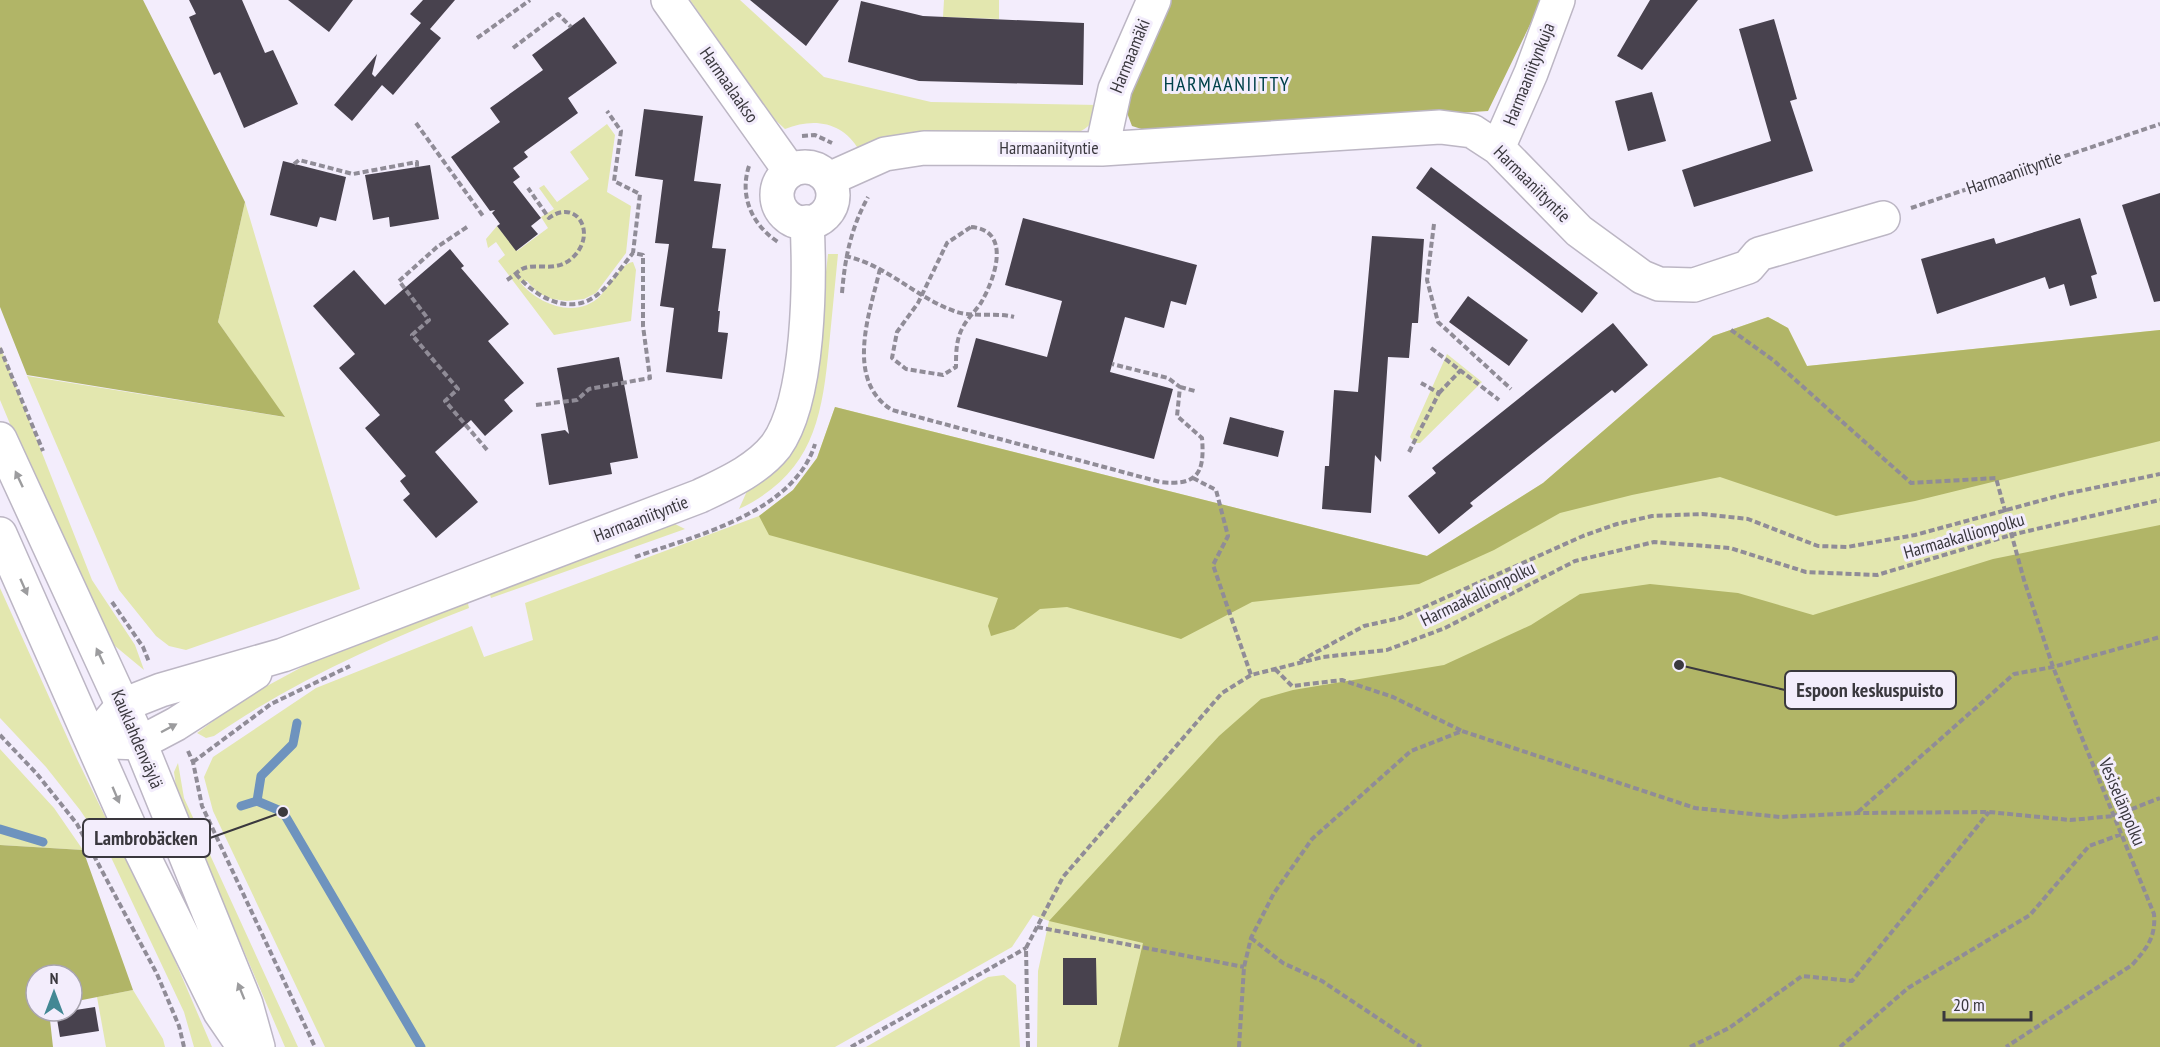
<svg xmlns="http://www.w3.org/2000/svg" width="2160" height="1047" font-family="'PT Sans Narrow',sans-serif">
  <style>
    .green { fill: #e3e7af }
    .forest { fill: #b1b567 }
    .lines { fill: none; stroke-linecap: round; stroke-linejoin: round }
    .stream { stroke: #6e93be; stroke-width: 9 }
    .building { fill: #48424e }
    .minor-casing { stroke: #bcb6c4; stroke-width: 36 }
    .major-casing { stroke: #bcb6c4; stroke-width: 36 }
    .path { stroke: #908c97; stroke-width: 4; stroke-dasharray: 6 3; stroke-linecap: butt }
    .minor { stroke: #fff; stroke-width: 33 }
    .major { stroke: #fff; stroke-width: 33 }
    .oneway { fill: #9c9c9e }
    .labels { text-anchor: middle; stroke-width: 6; stroke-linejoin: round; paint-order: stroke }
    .street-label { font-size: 18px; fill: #3a383e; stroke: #f3edfc }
    .neighbourhood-label { font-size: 20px; letter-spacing: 1.5px; fill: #00414a; stroke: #f3edfc }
    .leader { fill: none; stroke: #3a383e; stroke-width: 2 }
    .callout-dot { fill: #3a383e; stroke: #f3edfc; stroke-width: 2 }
    .callout { fill: #f3edfc; stroke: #3a383e; stroke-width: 2 }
    .callout-label { font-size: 20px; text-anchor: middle; font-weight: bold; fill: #3a383e }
  </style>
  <rect width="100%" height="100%" fill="#f3edfc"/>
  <path class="green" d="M690 0H740L824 77 931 102 1098 105C1095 123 1088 129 1072 135L859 150C843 122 814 117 785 129L773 118Z
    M944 0H999V19L943 17Z
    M607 124 615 135 607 192 631 206 626 253 596 293 584 299 567 301 552 299 538 293 527 281 520 282C538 305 578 320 601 295 610 285 620 264 633 262L636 270 631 321 554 335 498 261 505 255 496 242 488 248 486 239 497 226 517 251 548 228 541 217 554 209 539 188 544 185 557 202 589 179 570 152Z
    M245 202 360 589 186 650 169 646 156 636 119 590 27 376 284 417 218 322Z
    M828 254H838C835 285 832 315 829 346 822 420 812 474 739 509L747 491 781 464 820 326Z
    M1768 317 1788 328 1807 366 2160 330V1047H1037L1038 971 1049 921 1033 915 1012 947 835 1047H325L213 811 204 777 213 757 316 688 472 626 484 657 533 640 525 603 759 516 793 490 817 458 835 407 1427 556 1543 483 1713 336Z
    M0 346 92 580 135 645 144 670 115 646 85 603 0 400Z
    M1447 354 1482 382 1420 443H1415L1410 437Z
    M671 522 685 529 491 598 488 588Z
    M0 588 77 759 173 956 212 1047H194L184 1012 109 853 80 810 46 767 0 718Z
    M466 595 469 608C379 643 294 681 214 736L206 738 197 733 243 699 326 654Z
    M0 749 54 808 83 850 0 845Z
    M178 763 184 798 298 1047H285L177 795 174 772Z
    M1004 975 1016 985 1020 1047H866L988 977Z
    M133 990 163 1039 165 1047H106L97 997Z"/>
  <path class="forest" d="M0 0H143L245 202 218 322 285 417 27 375 0 307Z
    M1166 0H1542L1488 111 1154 133 1132 126 1124 105Z
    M1768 317 1788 328 1807 366 2160 330V441L1915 501 1836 516 1720 477 1632 495 1560 513 1494 550 1419 584 1252 602 1181 639 1067 607 1040 609 1014 629 991 636 988 626 998 598 769 535 759 516 793 490 817 458 835 407 1427 556 1543 483 1713 336Z
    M2160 525V1047H1118L1143 943 1049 921 1219 736 1261 699 1293 690 1444 665 1531 625 1580 594 1650 584 1738 593 1813 615 1993 559Z
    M0 845 83 850 133 990 72 1002V975H36V1011H49L53 1047H0Z"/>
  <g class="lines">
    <path class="stream" d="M257 801 261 776 293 744 297 723
      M241 806 257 801 283 812 421 1047
      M0 829 43 842"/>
  </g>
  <path class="building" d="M189 0H242L265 53 273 50 298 104 244 128 220 72 214 75 189 17 196 14Z
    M288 0H353L329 32Z
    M423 0H455L430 29 441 38 393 95 382 85 352 121 334 105 377 54 372 74 375 77 421 23 410 14Z
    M750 0H839L806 46Z
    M1650 0H1698L1642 70 1617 56Z
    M861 1 923 16 1084 23 1083 85 919 81 848 62Z
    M584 17 617 63 568 98 578 113 524 152 528 157 513 168 520 177 513 182 541 218 531 226 538 234 516 251 497 226 500 224 492 213 495 210 490 211 451 157 500 122 490 108 543 70 532 55Z
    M1774 19 1797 99 1790 101 1813 171 1694 207 1682 170 1771 141 1739 29Z
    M1652 92 1666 141 1628 151 1615 101Z
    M644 109 703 116 694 181 721 184 712 248 726 249 718 311H720L718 332 728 333 722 379 666 372 674 308 660 306 669 244 655 243 663 180 635 176Z
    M283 161 346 177 336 221 320 217 317 227 270 215Z
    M430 165 439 219 390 227 389 217 373 220 365 175Z
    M1431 167 1598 293 1582 313 1416 188Z
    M2160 193V301L2154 302 2122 205Z
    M1023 218 1197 265 1186 305 1171 301 1164 328 1125 317 1110 372 1173 389 1154 459 957 407 976 338 1047 357 1062 301 1005 285Z
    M2080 218 2097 274 2091 276 2097 298 2070 306 2064 284 2049 289 2045 277 1937 314 1921 259 1994 238 1996 244Z
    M1372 236 1424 239 1418 323H1412L1409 358 1388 357 1381 462 1375 455 1371 513 1322 509 1325 466H1329L1334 390 1358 392Z
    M450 249 464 266 461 268 509 324 488 341 524 383 504 400 513 411 485 436 471 420 435 452 478 502 436 538 403 500 410 494 400 481 406 476 365 428 380 415 339 368 355 354 313 306 354 270 385 305Z
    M1468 296 1528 340 1509 366 1449 322Z
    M1613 323 1648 365 1615 393 1612 390 1470 503 1473 506 1439 534 1408 496 1436 473 1432 468Z
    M619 357 638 458 610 463 612 474 549 485 541 434 565 430 569 434 557 368Z
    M1230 417 1284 431 1278 457 1223 444Z
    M1063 958H1096L1097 1005H1063Z
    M95 1007 99 1031 60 1037 56 1013Z"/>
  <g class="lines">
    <defs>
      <path id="minor" d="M668 0 790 171
        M1498 148 1531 73 1558 0
        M1102 149 1115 89 1154 0
        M777 195a28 28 0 1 1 56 0a28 28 0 1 1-56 0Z
        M829 179 885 154 924 148 1102 149 1440 127 1472 131 1498 148 1579 231 1642 277 1659 284 1694 285 1748 267 1759 254 1883 218
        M93 741 123 705 161 690 283 655 700 496C727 483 757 470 776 446 810 399 810 279 807 222
        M113 742 140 743 176 724 255 673"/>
      <path id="major" d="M0 439 140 743 246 1004 258 1047
        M0 534 133 835 220 1012 244 1047"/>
    </defs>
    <use href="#minor" class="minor-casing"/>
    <use href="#major" class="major-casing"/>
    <path class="path" d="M477 38 530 0
      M513 48 558 14 571 27
      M416 123 483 216
      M802 136 815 135 832 143
      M294 164 299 160 353 174 417 162V167
      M749 166C739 196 752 225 778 242
      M1911 208 2160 124
      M1434 224 1427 280 1438 322 1511 389
      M467 227 437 247 399 281 429 320 412 335 458 389 445 401 488 451
      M971 227C1011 230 996 276 982 301 977 310 968 317 963 327 956 339 956 353 956 367L943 375 906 369 892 358 897 332 918 303 947 243Z
      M845 256C887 265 915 297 954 311 973 318 995 312 1014 317
      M880 269C870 312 844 380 892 410L1160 482C1197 486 1205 474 1202 438L1177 416 1180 387 1168 378 1112 364
      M516 274C534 296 569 317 597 295 610 285 622 266 633 253
      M507 280C512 277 517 272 522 269 537 262 554 273 571 259 599 235 577 197 549 218L528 188
      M842 293C845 257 851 228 868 197
      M1731 330 1773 360 1911 483 1996 478 2024 580 2053 667 2154 914C2156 937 2147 948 2132 965L2006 1047
      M0 348 43 451
      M1431 348 1499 400
      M1180 387 1195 391
      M1439 393 1461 370
      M536 405 577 400 589 389 650 378 643 326V255L633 253 640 194 614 181 621 131 607 111
      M1409 452 1439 393 1421 383
      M1193 478 1216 490 1228 536 1213 565 1251 675
      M635 557C694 536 794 513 815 444
      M112 602 143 647 149 662
      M1300 661 1364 626 1400 618 1583 536 1617 524 1652 516 1702 514 1748 519 1818 546 1847 547 1915 535 2065 494 2160 474
      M1275 669 1292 686 1342 680 1393 697 1462 731
      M0 735 37 774 77 824 157 974 179 1026 184 1047
      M188 751 193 762 202 806 315 1047
      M193 762 271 704 350 666
      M1858 812 2014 674 2053 667 2160 637
      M1037 927 1244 967
      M1251 938 1283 963 1322 981 1421 1047
      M851 1047 1026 948
      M1028 1047 1026 948 1063 877 1222 693 1251 675 1323 657 1387 650 1445 628 1575 561 1654 542 1730 548 1806 572 1877 575 2011 535 2160 500
      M1239 1047 1244 967 1251 938 1274 893 1312 839 1411 751 1462 731 1695 808 1780 817 1857 813 1989 812 2070 820 2114 816 2160 798
      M1690 1047 1729 1028 1802 976 1852 981 1989 812
      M1840 1047 1908 988 2030 915 2089 846 2122 834"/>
    <use href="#minor" class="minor"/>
    <use href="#major" class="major"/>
  </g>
  <defs><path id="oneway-solid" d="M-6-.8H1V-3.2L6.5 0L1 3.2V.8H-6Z" transform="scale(1.5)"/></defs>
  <g class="oneway">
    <use href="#oneway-solid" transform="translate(19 479) rotate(-115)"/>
    <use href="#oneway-solid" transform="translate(24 587) rotate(66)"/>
    <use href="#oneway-solid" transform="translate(100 656) rotate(-115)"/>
    <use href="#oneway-solid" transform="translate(169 728) rotate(-28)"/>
    <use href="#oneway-solid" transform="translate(116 795) rotate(67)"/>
    <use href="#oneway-solid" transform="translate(241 991) rotate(-112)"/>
  </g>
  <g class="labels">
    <g class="street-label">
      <text transform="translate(1130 56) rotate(-68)" y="6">Harmaamäki</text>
      <text transform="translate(1529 74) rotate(-68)" y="6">Harmaaniitynkuja</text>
      <text transform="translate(729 85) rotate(55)" y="6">Harmaalaakso</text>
      <text x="1049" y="154">Harmaaniityntie</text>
      <text transform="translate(2014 173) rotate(-19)" y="6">Harmaaniityntie</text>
      <text transform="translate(1532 184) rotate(45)" y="6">Harmaaniityntie</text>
      <text transform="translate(641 519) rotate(-21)" y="6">Harmaaniityntie</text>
      <text transform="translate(1964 536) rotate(-16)" y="6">Harmaakallionpolku</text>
      <text transform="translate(1478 594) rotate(-26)" y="6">Harmaakallionpolku</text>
      <text transform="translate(137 739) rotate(67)" y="6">Kauklahdenväylä</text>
      <text transform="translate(2122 802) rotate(67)" y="6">Vesiselänpolku</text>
    </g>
    <g class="neighbourhood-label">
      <text x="1227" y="91">HARMAANIITTY</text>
    </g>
  </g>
  <path class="leader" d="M1679 665L1785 690M283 812L210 838"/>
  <g class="callout-dot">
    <circle cx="1679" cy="665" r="6"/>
    <circle cx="283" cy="812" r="6"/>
  </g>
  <g class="callout">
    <rect x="1785" y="671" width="171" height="38" rx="6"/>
    <rect x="83" y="819" width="127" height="38" rx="6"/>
  </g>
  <g class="callout-label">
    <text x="1870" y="697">Espoon keskuspuisto</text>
    <text x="146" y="845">Lambrobäcken</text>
  </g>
  <g transform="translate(54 993)"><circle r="28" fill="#f3edfc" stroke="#a9a5b0" stroke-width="1.5"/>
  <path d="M0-4.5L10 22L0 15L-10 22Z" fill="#438894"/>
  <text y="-9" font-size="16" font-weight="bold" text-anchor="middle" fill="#3a383e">N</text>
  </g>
  <path d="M1944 1011v9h87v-9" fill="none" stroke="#3a383e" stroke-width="3"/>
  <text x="1953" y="1011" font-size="18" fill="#3a383e" stroke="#f3edfc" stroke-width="4.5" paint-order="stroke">20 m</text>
</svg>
